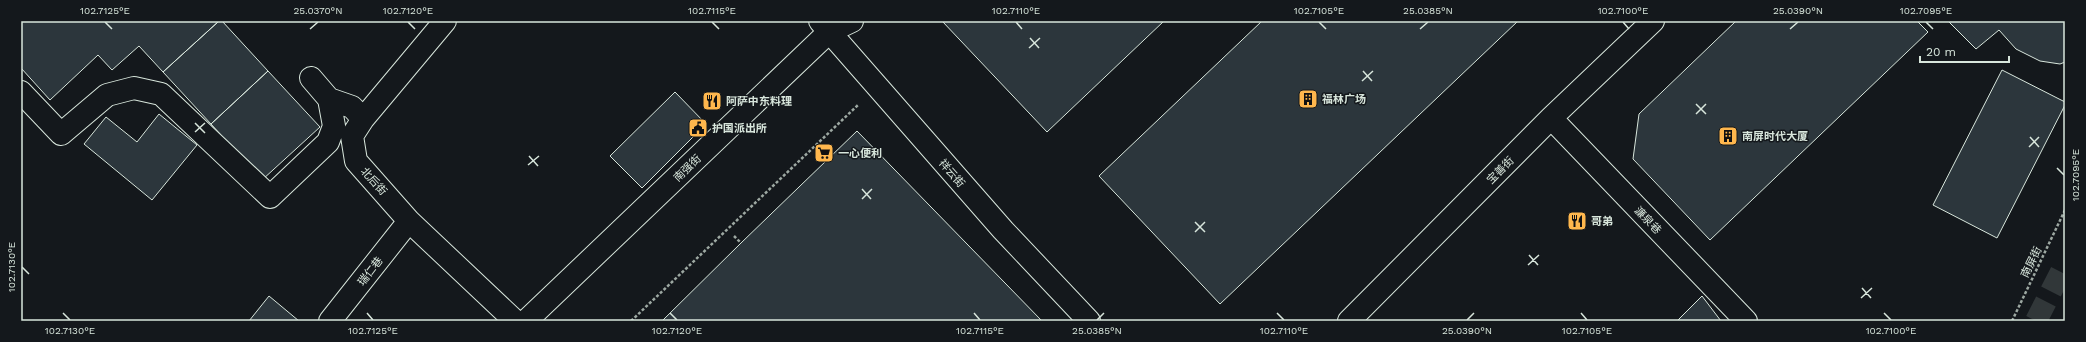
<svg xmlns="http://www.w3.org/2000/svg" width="2086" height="342" font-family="'Work Sans','Noto Sans SC',sans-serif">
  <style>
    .building { fill: #2c363c; stroke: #d8e6dc }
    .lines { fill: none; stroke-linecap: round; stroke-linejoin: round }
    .major-tunnel { stroke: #313739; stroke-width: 22; stroke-dasharray: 22 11; stroke-linecap: butt }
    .minor-casing { stroke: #d8e6dc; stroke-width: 24 }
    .path { stroke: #9da8a2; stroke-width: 2.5; stroke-dasharray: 3 2; stroke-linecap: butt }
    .minor { stroke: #14181c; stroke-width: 22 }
    .ticks { fill: none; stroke: #d8e6dc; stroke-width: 1.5 }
    .labels { text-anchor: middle; stroke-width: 3; stroke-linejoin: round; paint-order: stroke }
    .poi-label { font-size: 11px; font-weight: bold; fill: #d8e6dc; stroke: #14181c; text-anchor: start }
    .street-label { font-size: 11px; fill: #d8e6dc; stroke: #14181c }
    .neatline { fill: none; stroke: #d8e6dc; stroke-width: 1.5 }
    .ticks-label { font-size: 10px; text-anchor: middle; fill: #d8e6dc }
  </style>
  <rect width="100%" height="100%" fill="#14181c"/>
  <path class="building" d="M21 21H219L163 72 139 46 112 70 98 55 50 100 21 68Z
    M219 21H222L268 71 211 124 163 72Z
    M942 21H1164L1047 132Z
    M1262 21H1518L1220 304 1099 176Z
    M1736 21H1917L1928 32 1710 240 1633 159 1639 114Z
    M1948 21H2065V62L2060 64 2040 61 2016 49 1999 30 1976 49Z
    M2002 70 2065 102V105L1997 238 1933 205Z
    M268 71 320 127 262 180 211 124Z
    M675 92 706 124 642 188 610 156Z
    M159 114 197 145 152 200 84 144 106 117 137 142Z
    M857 131 1042 321H662L741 243Z
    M269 296 299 321H249Z
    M1702 296 1721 321H1677Z"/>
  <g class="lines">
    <path class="major-tunnel" d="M2036 321 2065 264"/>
    <defs>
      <path id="minor" d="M445 21 363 119 352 136 356 161 409 221 515 321
        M820 21 1003 230 1089 321
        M21 92 61 134 107 95 134 88 161 94 270 197 328 142 334 126 329 99 311 78
        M329 99 352 107 363 119
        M1551 118 1746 321
        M330 321 409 221
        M526 321 829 32 852 21
        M1349 321 1551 118 1653 21"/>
    </defs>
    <use href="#minor" class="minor-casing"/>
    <path class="path" d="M734 236 741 243
      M631 321 858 105
      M2012 321 2065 210"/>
    <use href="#minor" class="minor"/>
  </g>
  <path class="ticks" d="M105 22 112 29M408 22 415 29M712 22 719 29M1016 22 1022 29M1319 22 1326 29M1623 22 1629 29M1926 22 1933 29M310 29 318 22M1420 29 1428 22M1790 29 1798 22M1030 38 1039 48M1029 48 1040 38M1363 71 1372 81M1362 81 1373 71M1696 104 1706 114M1696 114 1706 104M195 123 205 133M195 132 205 123M2030 137 2039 147M2029 147 2039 137M529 156 538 166M528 165 539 156M2057 168 2064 175M862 189 871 199M862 199 872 189M1195 222 1205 232M1195 232 1205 222M1529 255 1538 265M1528 265 1539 255M22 267 29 274M1862 288 1871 298M1861 298 1872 288M63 313 70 320M367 313 373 320M670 313 677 320M974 313 980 320M1277 313 1284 320M1581 313 1587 320M1884 313 1891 320M1097 320 1104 313M1467 320 1474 313"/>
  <defs>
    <symbol id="building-square" viewBox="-11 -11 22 22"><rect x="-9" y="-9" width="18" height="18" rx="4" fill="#ffb74d" stroke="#14181c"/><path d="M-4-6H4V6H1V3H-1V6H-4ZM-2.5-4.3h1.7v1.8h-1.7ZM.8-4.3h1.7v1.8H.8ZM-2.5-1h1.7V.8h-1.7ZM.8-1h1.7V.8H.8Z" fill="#111"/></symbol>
    <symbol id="restaurant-square" viewBox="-11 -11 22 22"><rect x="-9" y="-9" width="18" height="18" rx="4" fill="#ffb74d" stroke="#14181c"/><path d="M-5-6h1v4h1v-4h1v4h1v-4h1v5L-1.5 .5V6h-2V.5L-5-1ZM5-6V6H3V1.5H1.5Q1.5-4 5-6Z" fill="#111"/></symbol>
    <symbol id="civic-square" viewBox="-11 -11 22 22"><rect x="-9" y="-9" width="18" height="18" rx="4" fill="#ffb74d" stroke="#14181c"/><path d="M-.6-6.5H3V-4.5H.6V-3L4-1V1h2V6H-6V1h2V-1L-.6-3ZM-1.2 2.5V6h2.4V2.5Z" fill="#111"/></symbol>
    <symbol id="supermarket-square" viewBox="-11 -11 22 22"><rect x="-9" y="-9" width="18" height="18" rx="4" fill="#ffb74d" stroke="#14181c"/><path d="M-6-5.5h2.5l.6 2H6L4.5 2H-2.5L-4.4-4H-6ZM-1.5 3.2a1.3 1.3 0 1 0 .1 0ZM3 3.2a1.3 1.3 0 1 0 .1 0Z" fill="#111"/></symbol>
  </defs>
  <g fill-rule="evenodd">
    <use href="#building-square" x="1297" y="88" width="22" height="22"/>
    <use href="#restaurant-square" x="701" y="90" width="22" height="22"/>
    <use href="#civic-square" x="687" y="117" width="22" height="22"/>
    <use href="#building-square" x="1717" y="125" width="22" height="22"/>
    <use href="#supermarket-square" x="813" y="142" width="22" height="22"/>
    <use href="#restaurant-square" x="1566" y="210" width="22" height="22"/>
  </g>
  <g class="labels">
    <g class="poi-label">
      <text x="1322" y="103">福林广场</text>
      <text x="726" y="105">阿萨中东料理</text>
      <text x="712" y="132">护国派出所</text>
      <text x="1742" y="140">南屏时代大厦</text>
      <text x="838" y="157">一心便利</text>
      <text x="1591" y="225">哥弟</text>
    </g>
    <g class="street-label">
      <text transform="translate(687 168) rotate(-44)" y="4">南强街</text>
      <text transform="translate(1500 170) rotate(-45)" y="4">宝善街</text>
      <text transform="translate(952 173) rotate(49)" y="4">祥云街</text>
      <text transform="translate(374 181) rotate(48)" y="4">北后街</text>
      <text transform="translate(1648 220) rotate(46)" y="4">濂泉巷</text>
      <text transform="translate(2031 262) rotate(-64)" y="4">南屏街</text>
      <text transform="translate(370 271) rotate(-52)" y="4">瑞仁巷</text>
    </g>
  </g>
  <rect width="2086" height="342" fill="none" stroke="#14181c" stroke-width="44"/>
  <path d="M1920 56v6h89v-6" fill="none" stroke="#d8e6dc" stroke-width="2"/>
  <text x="1926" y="56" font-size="12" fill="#d8e6dc" stroke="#14181c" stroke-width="3" paint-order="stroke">20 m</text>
  <rect x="22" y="22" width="2042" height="298" class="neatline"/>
  <g class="ticks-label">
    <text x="105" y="14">102.7125°E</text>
    <text x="318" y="14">25.0370°N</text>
    <text x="408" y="14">102.7120°E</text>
    <text x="712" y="14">102.7115°E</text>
    <text x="1016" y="14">102.7110°E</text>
    <text x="1319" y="14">102.7105°E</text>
    <text x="1428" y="14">25.0385°N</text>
    <text x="1623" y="14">102.7100°E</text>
    <text x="1798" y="14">25.0390°N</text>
    <text x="1926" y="14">102.7095°E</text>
    <text transform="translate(2075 175) rotate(-90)" y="4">102.7095°E</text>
    <text transform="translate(11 267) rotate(-90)" y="4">102.7130°E</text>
    <text x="70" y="334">102.7130°E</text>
    <text x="373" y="334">102.7125°E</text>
    <text x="677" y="334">102.7120°E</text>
    <text x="980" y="334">102.7115°E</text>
    <text x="1097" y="334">25.0385°N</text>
    <text x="1284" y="334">102.7110°E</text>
    <text x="1467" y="334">25.0390°N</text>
    <text x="1587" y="334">102.7105°E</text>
    <text x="1891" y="334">102.7100°E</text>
  </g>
</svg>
